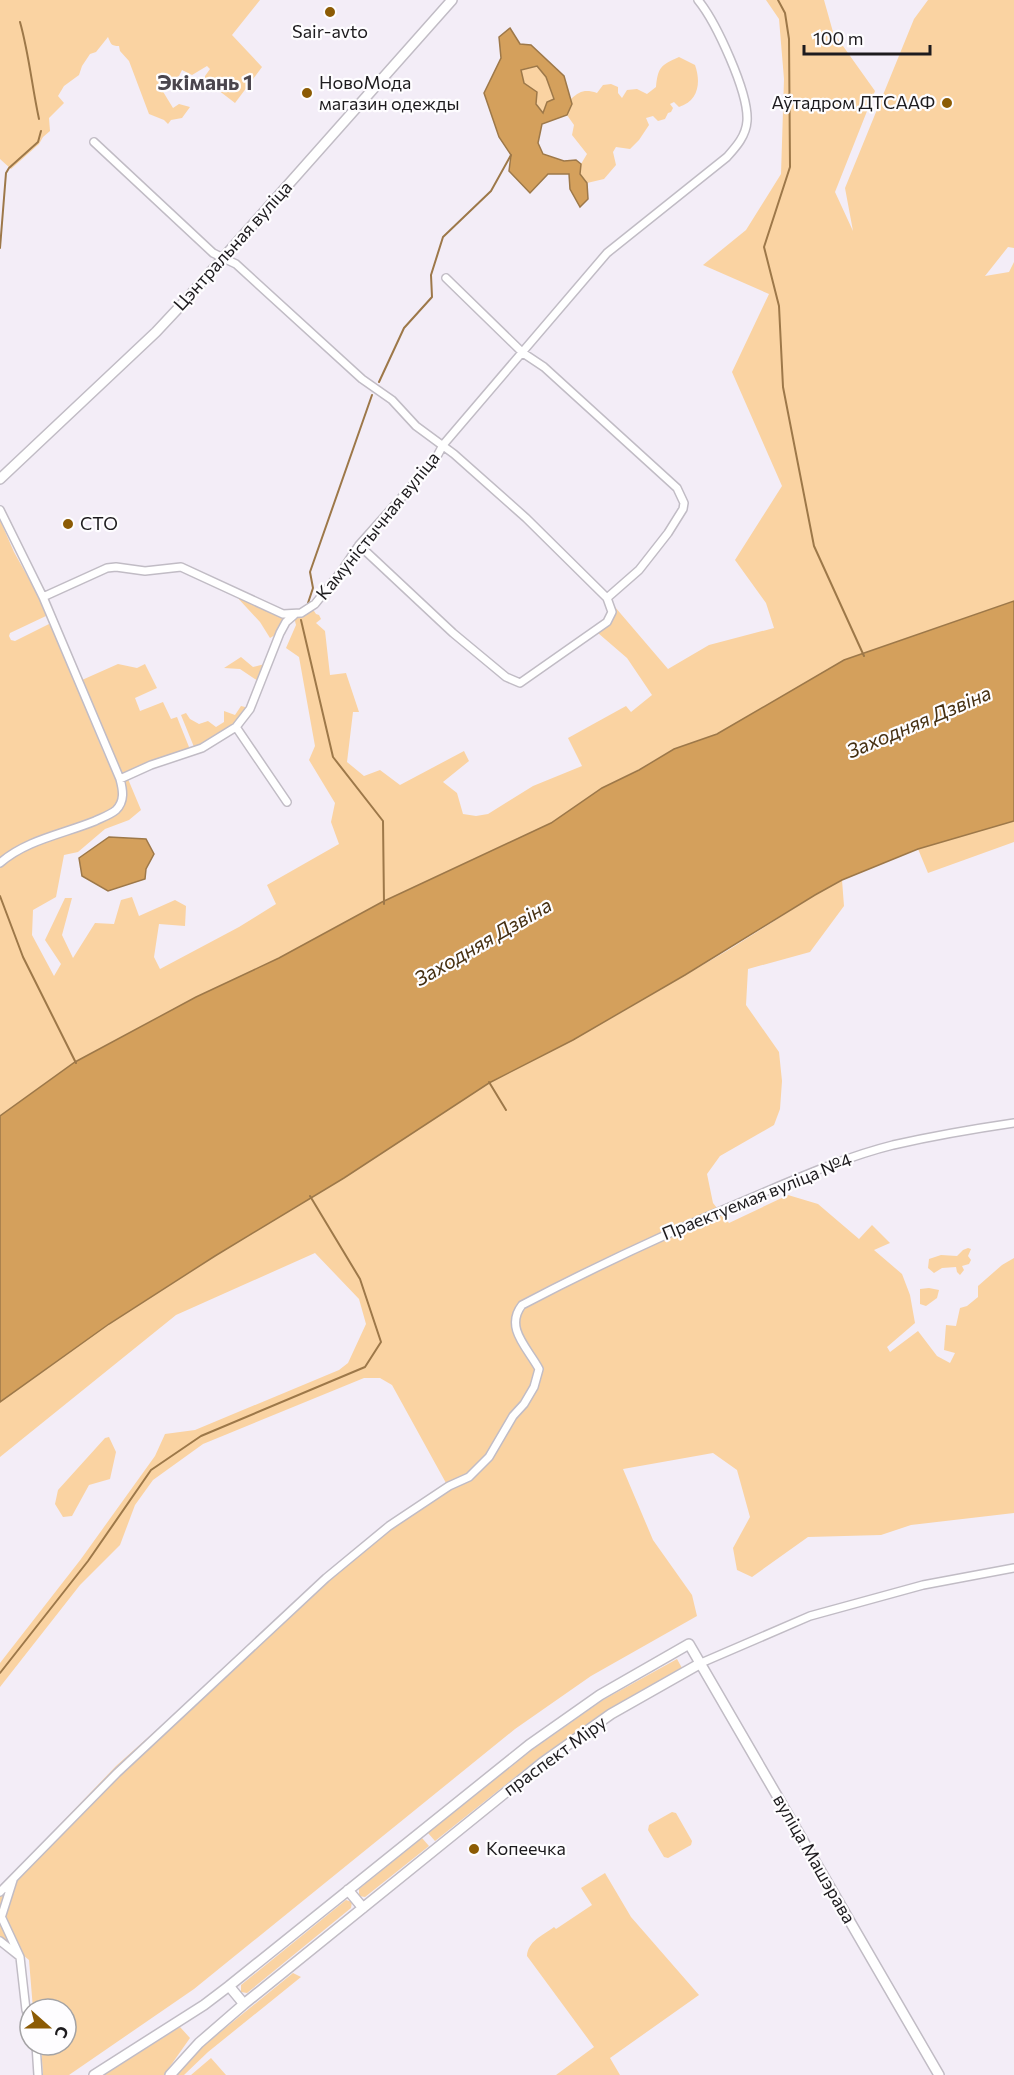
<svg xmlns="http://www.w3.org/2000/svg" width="1014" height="2075" font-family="Commissioner,sans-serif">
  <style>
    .green { fill: #fad3a2 }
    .water { fill: #d4a05c; stroke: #9d7849; stroke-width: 1.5; fill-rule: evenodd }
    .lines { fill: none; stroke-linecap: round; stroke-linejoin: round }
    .stream { stroke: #9d7849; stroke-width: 2 }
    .street-casing { stroke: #c1bcc5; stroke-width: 10 }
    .secondary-casing { stroke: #c1bcc5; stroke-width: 12 }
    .street { stroke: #fff; stroke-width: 7 }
    .secondary { stroke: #fff; stroke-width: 9 }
    .poi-dot { fill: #8c5b04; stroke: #fefdff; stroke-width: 2 }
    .labels { text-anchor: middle; stroke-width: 4.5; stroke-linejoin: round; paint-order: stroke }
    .poi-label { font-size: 18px; fill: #1d1b1e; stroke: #fefdff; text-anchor: start }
    .street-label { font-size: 18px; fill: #1d1b1e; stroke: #fefdff }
    .water-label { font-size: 20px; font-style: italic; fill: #452f11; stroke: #fefdff }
    .quarter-label { font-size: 21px; font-weight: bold; fill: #4b464e; stroke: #fefdff }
  </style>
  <rect width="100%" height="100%" fill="#f3edf7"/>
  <path class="green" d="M0 0H260L232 35 262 67 235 103 205 80V76L210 69 207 66 192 75 182 70 179 76 165 81 162 90 173 108 179 104 190 107 182 118 171 120 168 124 164 120 149 114 129 61 120 51 119 46C111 46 111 44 108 37L96 52 90 54 82 66 79 75 64 86 58 96 64 103 49 118 50 131 43 137 39 144 11 169 0 159Z
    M766 0H824L833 32 875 91 835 192 853 231 845 188 914 19 928 0H1014V248L1008 247 985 276 1009 272 1014 262V601L844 660 717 734 674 749 638 770 602 788 551 823 382 902 279 958 196 997 75 1062 0 1116V520L14 552 39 597 46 616 10 633 9 636 11 640 15 641 49 624C78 673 90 730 117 780 119 793 122 803 109 812L18 847 22 850C40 844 118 820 124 804 127 796 123 789 125 781L128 779 141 810 129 820 105 829 78 852 64 855 56 897 33 910 32 935 54 976 61 964 45 940 65 898H72L62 935 73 958 95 923 114 924 121 900 132 897 139 916 175 900 186 906 185 926 159 924 154 957 160 969 239 927 276 904 267 885 339 844 331 822 335 803 309 760 315 746 299 657 286 648 296 625 294 617 289 622 285 634 275 635 270 638 260 622 235 595 273 612 314 611 316 614 319 615 321 619 316 623 325 631 330 675 346 673 359 712H353L347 762 364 776 380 770 400 785 464 751 469 761 443 782 457 793 463 814 476 816 488 814 533 786 582 766 568 738 626 706 631 712 652 695 627 658 598 633 613 620 615 607 668 669 709 645 774 628 766 603 735 560 782 486 732 372 769 294 703 265 746 230 781 174 784 79 779 19Z
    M679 57 695 65C701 82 699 101 679 107L674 102 670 104 673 108 671 112 668 113 665 119 658 121 653 116 646 118 649 125 639 140 630 149 616 147 613 152 616 165 604 179 587 183 580 174 581 164 587 154 572 135 574 125 567 115 572 105 571 99C580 91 585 89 597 93L603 85 611 84 618 87V93L622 98 627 90 637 89 647 94 656 87C658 67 661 65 679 57Z
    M537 66 546 77 554 100 543 114 524 83 521 70Z
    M241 657 253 667 265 664 258 681 240 669 224 668Z
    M118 664 137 668 145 664 157 688 135 698 140 711 163 702 171 719 177 717 189 747 188 750 125 774 119 771 82 680Z
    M241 706 249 708 233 727 196 748 194 747 181 715 186 713 190 719 199 724 208 721 216 727 224 722V711L235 715Z
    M1014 821V842L928 873 918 849Z
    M842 880 844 906 810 952 748 969 746 1005 779 1052 782 1081 780 1109 774 1125 720 1156 707 1174 713 1203 729 1223 788 1195 818 1204 859 1239 872 1225 890 1243 874 1250 902 1274 910 1295 915 1323 887 1347 890 1352 918 1331 937 1356 950 1363 955 1353 944 1350 946 1325 956 1326 960 1308 967 1306 978 1297V1286L1002 1265 1014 1258V1513L911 1525 881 1535 808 1537 752 1577 737 1570 733 1548 750 1517 737 1470 713 1453 623 1469 653 1540 692 1595 697 1616 591 1676 515 1729 194 1989 69 2075H43L41 2045H66V2009H33L29 1960 0 1936V1887L116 1766 386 1525 446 1483 392 1385 380 1378H364L203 1444 153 1480 135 1505 120 1545 80 1585 0 1687V1663L81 1559 155 1456 165 1434 195 1430 339 1370 348 1363 366 1324 359 1299 315 1253 176 1315 0 1457V1402L109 1324 215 1256 344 1178 489 1083 610 1019 730 949 815 895Z
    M968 1248 971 1249 968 1256 971 1260 969 1264 962 1266 964 1270 960 1275 957 1272 956 1267 942 1268 934 1273 928 1268 929 1259 941 1255 957 1256 963 1250Z
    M929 1288 939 1290 937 1298 926 1306 920 1304V1289Z
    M109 1437 116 1452 110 1479 89 1485 72 1516 63 1517 55 1504 58 1490 105 1438Z
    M677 1659 682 1668 609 1709 538 1759 435 1841 428 1833 532 1750 603 1700Z
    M672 1812 676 1813 692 1841 691 1845 668 1858 664 1857 648 1830 649 1825Z
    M422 1838 429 1846 365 1897 359 1896V1889Z
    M605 1873 631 1917 699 1995 610 2058 620 2075H556L594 2047 527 1956C528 1941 542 1936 554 1927L556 1929 592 1905 581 1888Z
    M346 1900 352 1902 351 1908 247 1993 241 1992V1985Z
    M293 1973 301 1977 208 2052 184 2075H176L202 2047Z
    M180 2027 190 2038 164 2075H104Z
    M211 2058 226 2075H191Z"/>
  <path class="water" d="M510 28 520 44 531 45 564 76 572 104 567 115 542 124 538 143 543 154 564 161 576 160 581 164 580 174 587 183 588 199 580 207 570 189 569 174H548L530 193 509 171 511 155 499 137 484 93 501 58 499 37ZM537 66 546 77 554 99 547 102 543 113 536 104 537 92 524 83 521 70Z
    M1014 601V821L918 849 842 880 815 895 685 975 573 1040 489 1083 344 1178 215 1256 109 1324 0 1402V1116L75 1062 196 997 279 958 382 902 551 823 602 788 639 770 674 749 717 734 844 660Z
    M109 837 146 839 154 854 146 869 145 879 108 891 82 876 79 858Z"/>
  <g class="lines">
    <path class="stream" d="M778 0 785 13 789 39 790 167 764 247 779 306 783 387 814 546 864 656
      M20 22C29 54 32 87 39 119
      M0 248 6 173 9 168 38 142 41 131
      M379 382 404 328 432 297 431 275 443 237 491 191 511 155
      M308 603 313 588 310 572 372 395
      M301 620 333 757 383 821 384 904
      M0 896 23 957 76 1063
      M489 1082 506 1110
      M0 1673 88 1561 151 1470 201 1436 365 1367 381 1342 360 1279 310 1196"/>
    <defs>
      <path id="street" d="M94 142 213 253 236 264 362 379 392 400 416 426 454 454 526 518 607 598
        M0 510 43 597 120 779 151 765 202 748 236 727 287 802
        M359 545 453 633 506 677 520 683 607 622 612 612 607 598 639 570 668 533 683 509 684 503 677 488 544 367 523 353 446 278
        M43 597 107 568 116 567 145 571 181 567 283 614 301 613 315 604 343 569 359 545 435 460 443 445 607 253 727 157C736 147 746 136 747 121 749 93 716 22 698 0
        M236 727 250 709 280 633 286 622 294 615
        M0 863C26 840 63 834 95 821 101 818 110 815 116 810 125 801 123 790 120 779
        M701 1663 810 1616 923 1585 1014 1568
        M0 1892 117 1773 326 1578 389 1526 449 1486 469 1477 489 1457 513 1416 524 1404 534 1387 539 1369C528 1348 504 1328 522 1305 598 1265 674 1230 753 1197 798 1178 845 1157 893 1145 933 1136 973 1129 1014 1123
        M0 1914 20 1957 26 2010 30 2022
        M1 1918 13 1880
        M0 1941 19 1956
        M36 2045 38 2075"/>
      <path id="secondary" d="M0 479 156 332 185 301 452 0
        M348 1890 363 1908
        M229 1986 244 2004
        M94 2075 204 2005 229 1986 529 1745 600 1695 689 1644 939 2075
        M170 2075 199 2043 244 2004 542 1763 611 1714 701 1663"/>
    </defs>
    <use href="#street" class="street-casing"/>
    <use href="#secondary" class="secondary-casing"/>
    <use href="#street" class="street"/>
    <use href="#secondary" class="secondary"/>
  </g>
  <g class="poi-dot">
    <circle cx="330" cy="12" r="6"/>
    <circle cx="307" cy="93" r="6"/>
    <circle cx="947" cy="103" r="6"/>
    <circle cx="68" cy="524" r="6"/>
    <circle cx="474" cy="1849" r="6"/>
  </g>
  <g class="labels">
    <g class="poi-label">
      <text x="330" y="38" text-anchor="middle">Sair-avto</text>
      <text x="319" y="89">НовоМода<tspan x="319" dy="21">магазин одежды</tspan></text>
      <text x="935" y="109" text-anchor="end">Аўтадром ДТСААФ</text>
      <text x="80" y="530">СТО</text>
      <text x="486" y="1855">Копеечка</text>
    </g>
    <g class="street-label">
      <text transform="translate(233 246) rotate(-48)" y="6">Цэнтральная вуліца</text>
      <text transform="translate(378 526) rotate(-51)" y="6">Камуністычная вуліца</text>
      <text transform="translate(757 1197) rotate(-22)" y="6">Праектуемая вуліца №4</text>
      <text transform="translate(555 1756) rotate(-36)" y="6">праспект Міру</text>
      <text transform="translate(814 1859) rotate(60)" y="6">вуліца Машэрава</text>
    </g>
    <g class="water-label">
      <text transform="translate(919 722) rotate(-23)" y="7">Заходняя Дзвіна</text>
      <text transform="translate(483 942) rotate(-30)" y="7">Заходняя Дзвіна</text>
    </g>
    <g class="quarter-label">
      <text x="205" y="90">Экімань 1</text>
    </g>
  </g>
  <g transform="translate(48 2027) rotate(111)"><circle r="28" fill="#fefdff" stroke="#a4a3a5" stroke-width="1.5"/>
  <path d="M0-4.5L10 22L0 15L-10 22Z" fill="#8c5b04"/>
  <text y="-9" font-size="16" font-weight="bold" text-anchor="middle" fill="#1d1b1e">С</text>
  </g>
  <path d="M804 45v9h126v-9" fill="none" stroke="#1d1b1e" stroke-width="3"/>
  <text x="813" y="45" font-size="18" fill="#1d1b1e" stroke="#fefdff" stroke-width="4.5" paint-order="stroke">100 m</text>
</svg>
